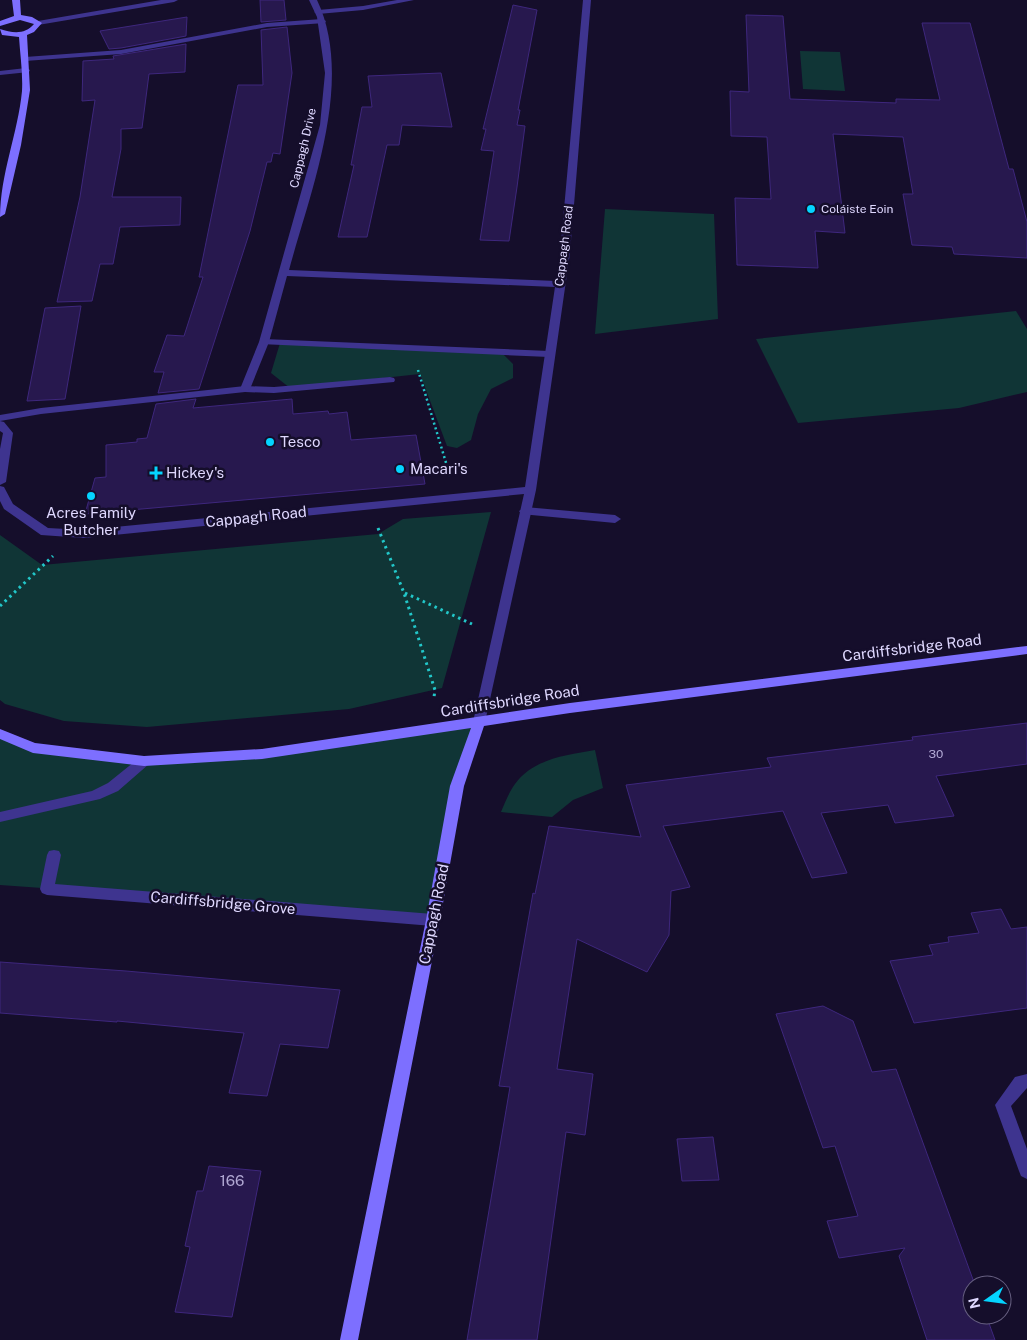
<svg xmlns="http://www.w3.org/2000/svg" width="1027" height="1340" font-family="'Public Sans',sans-serif">
  <style>
    .green { fill: #103536 }
    .building { fill: #27184e; stroke: #3e277d }
    .lines { fill: none; stroke-linecap: round; stroke-linejoin: round }
    .path-far1 { stroke: #22c7c9; stroke-width: 2.5; stroke-dasharray: 2 3; stroke-linecap: butt }
    .path { stroke: #22c7c9; stroke-width: 3; stroke-dasharray: 2.5 4; stroke-linecap: butt }
    .lane { fill: #3e348f; fill-rule: evenodd }
    .street { fill: #3e348f; fill-rule: evenodd }
    .secondary { fill: #7d6fff; fill-rule: evenodd }
    .poi-dot { fill: #04d4ff; stroke: #150e2b; stroke-width: 2 }
    .labels { text-anchor: middle; stroke-width: 5; stroke-linejoin: round; paint-order: stroke }
    .far-street-label { font-size: 12px; fill: #dfd8ff; stroke: #150e2b }
    .far-poi-label { font-size: 12px; fill: #dfd8ff; stroke: #150e2b; text-anchor: start }
    .number-label { font-size: 12px; fill: #b1a8d3 }
    .poi-label { font-size: 15px; fill: #dfd8ff; stroke: #150e2b; text-anchor: start }
    .street-label { font-size: 15px; fill: #dfd8ff; stroke: #150e2b }
    .near-number-label { font-size: 15px; fill: #b1a8d3 }
  </style>
  <rect width="100%" height="100%" fill="#150e2b"/>
  <path class="green" d="M800 51 840 52 845 91 803 89Z
    M605 209 714 214 718 319 595 334Z
    M1016 311 1027 329V392L959 408 798 423 756 339Z
    M280 343 501 352 513 364V378L491 389 478 414 471 440 457 448 447 446 420 374 290 388 271 373Z
    M491 512 442 688 349 709 147 727 64 721 5 704 0 700V535L42 565 378 534 403 519Z
    M478 726 432 916 0 885V735L33 749 145 761 264 756Z
    M595 750 603 788 573 800 552 817 501 812C505 803 509 792 515 784 533 759 566 755 595 750Z"/>
  <path class="building" d="M260 0H284L286 20 261 22Z
    M513 5 537 10 518 110H520L517 125 525 126 517 187 509 241 480 240 494 151 481 150 486 129H483Z
    M746 15 783 16 790 99 896 103V99L940 100 922 23H970L1009 169H1013L1027 222V258L954 254 952 247 912 245 903 194H913L903 137 833 134 845 233 815 231 818 268 737 265 735 198 771 199 767 137 731 136 730 91 749 92Z
    M187 17 186 36 121 48 109 49 100 31Z
    M287 27 292 73 280 154 273 153 271 162H267L250 231 199 389 158 393 164 372H154L167 335 184 336 203 277H199L238 85H263L261 30Z
    M186 44 185 72 149 74 142 128 121 129V149L112 197H181L180 225 120 227 113 264H100L92 301 57 302 80 197 95 100 82 101 83 61 114 59 113 56Z
    M441 73 452 127 402 125 399 145H387L367 237H338L354 165H351L362 107H372L368 76Z
    M81 306 65 399 27 401 45 308Z
    M196 399 193 408 292 399 293 414 328 411 329 414 347 412 351 440 416 435 425 484 85 514 95 478 106 477V445L137 442V439L147 438 156 404Z
    M1027 723V764L936 776 954 816 895 823 888 805 821 813 847 873 812 878 783 811 663 826 690 887 671 891 669 935 647 972 577 939 557 1069 593 1074 585 1135 566 1132 537 1340H467L510 1087 499 1086 533 893 535 894 549 826 641 837 626 785 771 767 767 758 913 740 912 737Z
    M1001 909 1011 929 1027 927V1008L914 1023 890 961 933 955 929 945 949 942 948 937 979 933 971 913Z
    M0 962 126 971 340 990 328 1048 280 1044 267 1096 229 1093 244 1033 117 1021V1022L0 1013Z
    M823 1006 853 1021 872 1072 896 1069 975 1285H972V1315H986L995 1340H927L899 1256 905 1248 839 1258 827 1221 858 1216 835 1146 823 1148 776 1014Z
    M713 1137 719 1180 682 1181 677 1139Z
    M209 1166 261 1171 232 1317 175 1312 190 1247 185 1246 197 1191H203Z"/>
  <g class="lines">
    <path class="path-far1" d="M418 370 450 476"/>
    <path class="path" d="M378 528 404 593 435 690 434 697
      M405 593 472 624
      M0 606 53 556"/>
    <path class="lane" d="M397 0H414L363 10 318 14 314 12 318 10 363 6Z
      M322 19 326 21 325 23 267 27 121 54 25 61 21 59 25 57 121 50 267 23Z
      M26 68 30 70 29 72 0 75V71Z
      M264 339 549 351 554 354 549 357 260 344 259 342Z
      M390 377 394 378 395 380 394 382 274 393 245 392 41 414 0 421V415L41 408 245 386 274 387Z
      M525 507 615 515 621 519 615 523 521 514 519 511Z"/>
    <path class="street" d="M161 0H178L174 2 38 25 34 23 38 21Z
      M309 0H317C355 80 311 189 289 270L556 281 560 253 583 0H591L570 253 536 490 485 722 484 725H474L473 722 524 494 84 538 41 535 4 509 0 501V486L4 487 13 504 48 528 84 530 525 487 555 287 287 276 269 342 250 389 245 392 240 389 259 342 320 125 325 73 317 17Z
      M0 421 4 422 13 433 6 482 0 485V449L3 433 0 431Z
      M144 756 149 758 151 761 149 764 118 791 100 799 0 822V812L92 791 108 783 139 758Z
      M54 850 59 851 61 855 55 884 433 914 438 916 440 920 438 924 433 926 47 895 42 893 40 889 47 855 49 851Z
      M1027 1074V1088L1011 1106 1027 1149V1179L1021 1176 1019 1171 995 1105 1015 1077Z"/>
    <path class="secondary" d="M12 0H20L21 15 32 17 42 23 34 32 27 35 30 90 21 145 5 214 0 217C0 174 18 133 22 91 23 73 20 54 19 37L2 35 0 29C12 33 25 35 34 24L20 20 0 26V21L14 16Z
      M1027 646V654L570 713 484 726 464 786 440 920 358 1340H340L426 920 450 786 471 728 262 759 144 766 33 753 0 739V729L35 743 144 756 262 749 570 703Z"/>
  </g>
  <g class="poi-dot">
    <circle cx="811" cy="209" r="5"/>
    <circle cx="270" cy="442" r="5"/>
    <circle cx="400" cy="469" r="5"/>
    <path d="M153.5 465.5h5v5h5v5h-5v5h-5v-5h-5v-5h5z"/>
    <circle cx="91" cy="496" r="5"/>
  </g>
  <g class="labels">
    <g class="far-street-label">
      <text transform="translate(303 148) rotate(-77)" y="4">Cappagh Drive</text>
      <text transform="translate(564 246) rotate(-83)" y="4">Cappagh Road</text>
    </g>
    <g class="far-poi-label">
      <text x="821" y="213">Coláiste Eoin</text>
    </g>
    <g class="number-label">
      <text x="936" y="758">30</text>
    </g>
    <g class="poi-label">
      <text x="280" y="447">Tesco</text>
      <text x="410" y="474">Macari's</text>
      <text x="166" y="478">Hickey's</text>
      <text x="91" y="518" text-anchor="middle">Acres Family<tspan x="91" dy="17">Butcher</tspan></text>
    </g>
    <g class="street-label">
      <text transform="translate(256 517) rotate(-6)" y="5">Cappagh Road</text>
      <text transform="translate(912 648) rotate(-7)" y="5">Cardiffsbridge Road</text>
      <text transform="translate(510 701) rotate(-9)" y="5">Cardiffsbridge Road</text>
      <text transform="translate(223 903) rotate(5)" y="5">Cardiffsbridge Grove</text>
      <text transform="translate(434 914) rotate(-79)" y="5">Cappagh Road</text>
    </g>
    <g class="near-number-label">
      <text x="232" y="1186">166</text>
    </g>
  </g>
  <g transform="translate(987 1300) rotate(256)"><circle r="24" fill="#150e2b" stroke="#665f80"/>
  <path d="M0-4L9 19L0 12L-9 19Z" fill="#04d4ff"/>
  <text y="-8" font-size="14" font-weight="bold" text-anchor="middle" fill="#dfd8ff">N</text>
  </g>
</svg>
